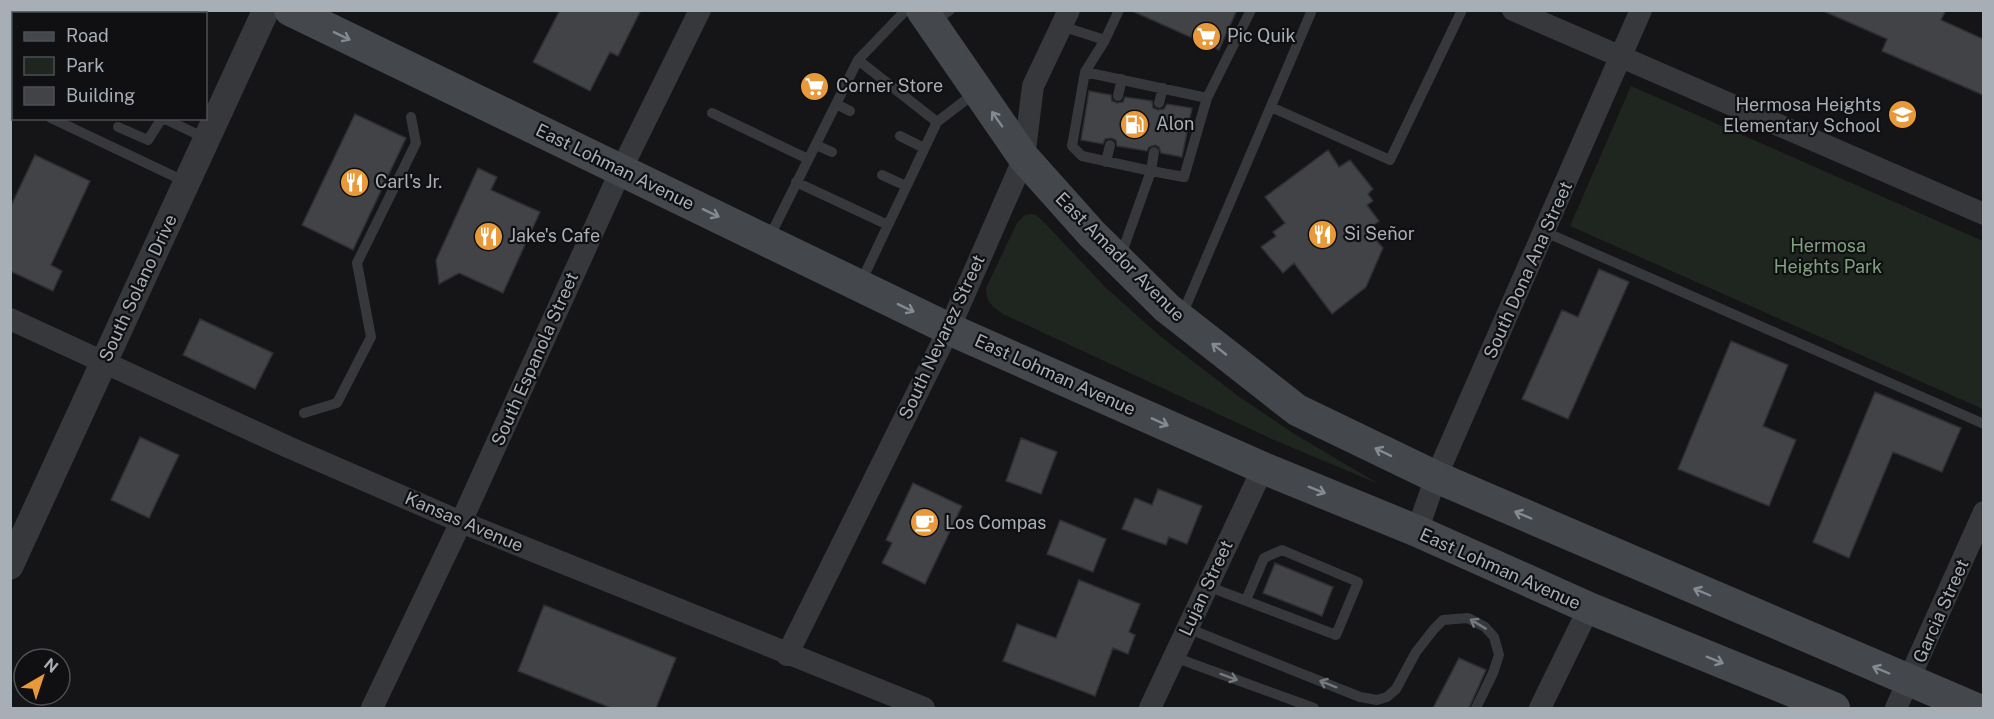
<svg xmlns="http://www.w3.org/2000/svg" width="1994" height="719" font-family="'Public Sans',sans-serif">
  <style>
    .green { fill: #1f261f }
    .building { fill: #414347; stroke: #2f2f33; stroke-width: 1.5 }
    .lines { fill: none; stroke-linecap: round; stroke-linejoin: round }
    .service { stroke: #36383b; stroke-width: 10 }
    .minor { stroke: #36383b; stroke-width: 22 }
    .tertiary { stroke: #36383b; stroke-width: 27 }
    .secondary { stroke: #44474b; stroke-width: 32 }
    .oneway { stroke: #848a91 }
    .oneway2 { stroke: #74797f }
    .labels { text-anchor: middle; stroke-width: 4.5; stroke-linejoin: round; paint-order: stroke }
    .poi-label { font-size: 18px; fill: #a7aeb6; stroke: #101012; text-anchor: start }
    .street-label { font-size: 18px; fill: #a7aeb6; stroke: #101012 }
    .park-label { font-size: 18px; fill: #81a07f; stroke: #101012 }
  </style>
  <rect width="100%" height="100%" fill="#151517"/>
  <path class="green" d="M1631 86 1983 241V409L1570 226Z
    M1030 214 1036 215 1042 220 1105 287 1160 336 1238 396 1296 435 1379 484 1274 440 1003 314C992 306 986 302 986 288L1017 223 1025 215Z"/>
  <path class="building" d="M560 10H641L618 56 610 52 590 91 533 62Z
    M1130 10H1237L1219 50Z
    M1821 10H1946L1941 20 1983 39V95L1882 51 1887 39Z
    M1089 91 1111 95 1112 101 1117 103 1123 102 1125 97 1152 101 1153 108 1158 110 1164 109 1167 104 1192 108 1182 157 1161 153 1159 147 1155 145 1149 147 1147 151 1117 146 1116 140 1111 138 1105 139 1103 144 1081 140Z
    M355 114 406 138 353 250 302 225Z
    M1328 150 1339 167 1350 160 1373 189 1368 194 1373 201 1367 205 1379 221 1367 230 1383 248 1366 287 1332 314 1294 263 1283 273 1261 247 1276 236 1273 232 1285 223 1265 197Z
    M35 155 90 181 51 265 62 271 53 291 10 271V208Z
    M478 168 497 177 491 190 540 212 503 293 459 273 439 284 436 260Z
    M1599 269 1629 282 1568 419 1522 399 1562 310 1578 317Z
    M200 319 273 353 255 389 183 355Z
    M1731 341 1788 365 1763 426 1796 440 1769 506 1678 469Z
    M1875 392 1961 428 1942 472 1893 452 1849 558 1813 542Z
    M140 437 179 455 149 518 111 500Z
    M1021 438 1057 452 1041 494 1006 481Z
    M913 483 962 506 925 584 882 563 892 543 886 540Z
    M1158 489 1202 506 1187 544 1169 537 1166 545 1122 529 1135 498 1152 505Z
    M1060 520 1106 539 1093 572 1047 554Z
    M1275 563 1333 587 1322 616 1263 593Z
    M1079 580 1140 604 1129 632 1135 635 1128 654 1113 648 1095 696 1003 661 1017 624 1056 638Z
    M544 605 676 658 656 708H611L518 671Z
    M1459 658 1486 670 1469 708H1433Z"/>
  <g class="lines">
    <path class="service" d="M89 10 95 14
      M1119 10 1105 40 1085 72 1072 146 1082 156 1151 171 1120 258
      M54 14 56 10
      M934 22 950 10
      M1061 26 1105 40
      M858 60 937 122
      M1085 72 1207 98 1184 177 1151 171 1154 152
      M1118 96 1122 79
      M1207 98 1251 10
      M10 100 14 101
      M1159 103 1163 88
      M836 104 850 111
      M1271 107 1390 160 1462 10
      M712 113 808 159
      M51 118 186 182
      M163 118 207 139
      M118 127 148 140 162 118
      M900 136 924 148
      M816 145 832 152
      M1106 162 1110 145
      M882 175 906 186
      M796 182 888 225
      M1545 232 1984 424
      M769 238 858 60 906 10
      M861 282 937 122 976 92
      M1182 315 1312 10
      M304 413 337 403 371 337 357 263 416 143 411 117
      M1207 586 1336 635 1358 582 1282 550 1264 558 1246 600
      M1187 628 1360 697 1377 700 1387 697 1396 689 1416 652 1434 629 1443 620 1468 618 1485 627 1494 637 1499 655 1493 673 1476 708
      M1174 657 1314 708"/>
    <path class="minor" d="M1513 10 1984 214
      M10 319 288 447 461 522 924 708
      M1417 531 1436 477 1641 10
      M787 655 949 329 1024 158 1033 86 1069 10
      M372 708 461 522 621 170 700 10
      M1150 708 1263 468
      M1540 708 1589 608
      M1896 708 1984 512"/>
    <path class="tertiary" d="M10 566 266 10"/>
    <path class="secondary" d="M290 10 949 329 1263 468 1417 531 1589 608 1834 708
      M922 10 1024 158 1092 234 1167 308 1297 410 1436 477 1974 708"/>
  </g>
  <defs><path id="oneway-shaft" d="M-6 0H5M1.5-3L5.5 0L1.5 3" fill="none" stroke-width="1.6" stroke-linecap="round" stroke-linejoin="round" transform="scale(1.5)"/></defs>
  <g class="oneway">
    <use href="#oneway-shaft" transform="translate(342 36) rotate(26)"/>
    <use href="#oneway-shaft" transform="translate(997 119) rotate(-125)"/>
    <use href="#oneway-shaft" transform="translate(711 213) rotate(26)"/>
    <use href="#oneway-shaft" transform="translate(906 308) rotate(26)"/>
    <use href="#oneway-shaft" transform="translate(1219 349) rotate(-142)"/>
    <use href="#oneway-shaft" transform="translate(1160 422) rotate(24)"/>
    <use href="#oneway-shaft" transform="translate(1383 452) rotate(-154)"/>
    <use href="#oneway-shaft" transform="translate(1317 490) rotate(22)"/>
    <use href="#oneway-shaft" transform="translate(1523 515) rotate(-157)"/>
    <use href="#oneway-shaft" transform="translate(1702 592) rotate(-157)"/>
    <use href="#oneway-shaft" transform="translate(1715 660) rotate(22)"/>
    <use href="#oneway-shaft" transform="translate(1881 670) rotate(-157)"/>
  </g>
  <g class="oneway2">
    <use href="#oneway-shaft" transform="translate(1478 624) rotate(-149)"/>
    <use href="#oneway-shaft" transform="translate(1229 677) rotate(20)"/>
    <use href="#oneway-shaft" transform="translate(1328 684) rotate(-158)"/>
  </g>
  <defs>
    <symbol id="supermarket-disc" viewBox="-11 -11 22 22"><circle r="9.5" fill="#e89a3b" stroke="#101012"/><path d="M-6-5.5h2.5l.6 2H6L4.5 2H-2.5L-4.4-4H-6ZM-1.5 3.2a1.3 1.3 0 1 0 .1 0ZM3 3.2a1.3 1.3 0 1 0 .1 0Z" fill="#fff"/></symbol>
    <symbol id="school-disc" viewBox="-11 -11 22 22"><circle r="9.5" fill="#e89a3b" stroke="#101012"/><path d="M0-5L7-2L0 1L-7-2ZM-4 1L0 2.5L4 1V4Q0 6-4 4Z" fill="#fff"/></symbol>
    <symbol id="fuel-disc" viewBox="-11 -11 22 22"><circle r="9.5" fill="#e89a3b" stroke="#101012"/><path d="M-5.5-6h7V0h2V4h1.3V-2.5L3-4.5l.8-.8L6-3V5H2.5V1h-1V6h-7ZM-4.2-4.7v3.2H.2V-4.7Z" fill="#fff"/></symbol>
    <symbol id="restaurant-disc" viewBox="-11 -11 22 22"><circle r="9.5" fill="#e89a3b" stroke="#101012"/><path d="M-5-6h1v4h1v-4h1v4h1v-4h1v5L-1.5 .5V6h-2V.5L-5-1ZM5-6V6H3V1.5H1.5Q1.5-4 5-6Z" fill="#fff"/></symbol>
    <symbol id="cafe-disc" viewBox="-11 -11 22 22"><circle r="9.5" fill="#e89a3b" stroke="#101012"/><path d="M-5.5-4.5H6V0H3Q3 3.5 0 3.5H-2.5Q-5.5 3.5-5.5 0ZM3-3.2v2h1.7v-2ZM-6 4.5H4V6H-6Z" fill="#fff"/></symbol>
  </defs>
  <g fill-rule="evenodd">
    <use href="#supermarket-disc" x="1190" y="20" width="33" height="33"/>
    <use href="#supermarket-disc" x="798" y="70" width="33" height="33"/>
    <use href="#school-disc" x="1886" y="98" width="33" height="33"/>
    <use href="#fuel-disc" x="1118" y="108" width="33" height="33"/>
    <use href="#restaurant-disc" x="338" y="166" width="33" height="33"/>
    <use href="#restaurant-disc" x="1306" y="218" width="33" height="33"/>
    <use href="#restaurant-disc" x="472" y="220" width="33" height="33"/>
    <use href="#cafe-disc" x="908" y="506" width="33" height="33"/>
  </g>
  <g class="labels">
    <g class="poi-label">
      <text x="1227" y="42">Pic Quik</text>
      <text x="836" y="92">Corner Store</text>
      <text x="1881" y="111" text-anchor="end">Hermosa Heights<tspan x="1881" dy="21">Elementary School</tspan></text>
      <text x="1156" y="130">Alon</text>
      <text x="375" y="188">Carl's Jr.</text>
      <text x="1344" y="240">Si Señor</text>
      <text x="509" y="242">Jake's Cafe</text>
      <text x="945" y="529">Los Compas</text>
    </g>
    <g class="street-label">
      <text transform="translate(615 167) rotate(26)" y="6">East Lohman Avenue</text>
      <text transform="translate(1120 257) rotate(45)" y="6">East Amador Avenue</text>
      <text transform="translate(1528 270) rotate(-66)" y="6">South Dona Ana Street</text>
      <text transform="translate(138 288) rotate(-65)" y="6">South Solano Drive</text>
      <text transform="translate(942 337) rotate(-65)" y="6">South Nevarez Street</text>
      <text transform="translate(535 359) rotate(-66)" y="6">South Espanola Street</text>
      <text transform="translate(1055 375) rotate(24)" y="6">East Lohman Avenue</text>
      <text transform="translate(464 522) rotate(23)" y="6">Kansas Avenue</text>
      <text transform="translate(1500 569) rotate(24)" y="6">East Lohman Avenue</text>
      <text transform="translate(1206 588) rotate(-65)" y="6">Lujan Street</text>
      <text transform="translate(1941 611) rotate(-66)" y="6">Garcia Street</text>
    </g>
    <g class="park-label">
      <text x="1828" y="252">Hermosa<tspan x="1828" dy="21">Heights Park</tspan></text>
    </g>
  </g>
  <rect width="1994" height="719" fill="none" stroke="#a7aeb6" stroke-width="24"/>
  <rect x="12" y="12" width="195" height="108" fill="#101012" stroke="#4c4f54" stroke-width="1.5"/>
  <rect x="24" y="32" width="30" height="9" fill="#44474b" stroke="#4c4f54" stroke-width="1.5"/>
  <text x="66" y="42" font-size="18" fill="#a7aeb6">Road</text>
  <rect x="24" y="57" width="30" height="18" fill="#1f261f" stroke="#4c4f54" stroke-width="1.5"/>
  <text x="66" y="72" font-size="18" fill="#a7aeb6">Park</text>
  <rect x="24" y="87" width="30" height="18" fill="#414347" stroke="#4c4f54" stroke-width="1.5"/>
  <text x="66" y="102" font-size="18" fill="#a7aeb6">Building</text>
  <g transform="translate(42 677) rotate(39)"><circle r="28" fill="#101012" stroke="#4c4f54" stroke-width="1.5"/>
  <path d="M0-4.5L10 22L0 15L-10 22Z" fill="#e89a3b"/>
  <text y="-9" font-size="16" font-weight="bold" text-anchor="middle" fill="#a7aeb6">N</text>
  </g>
</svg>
